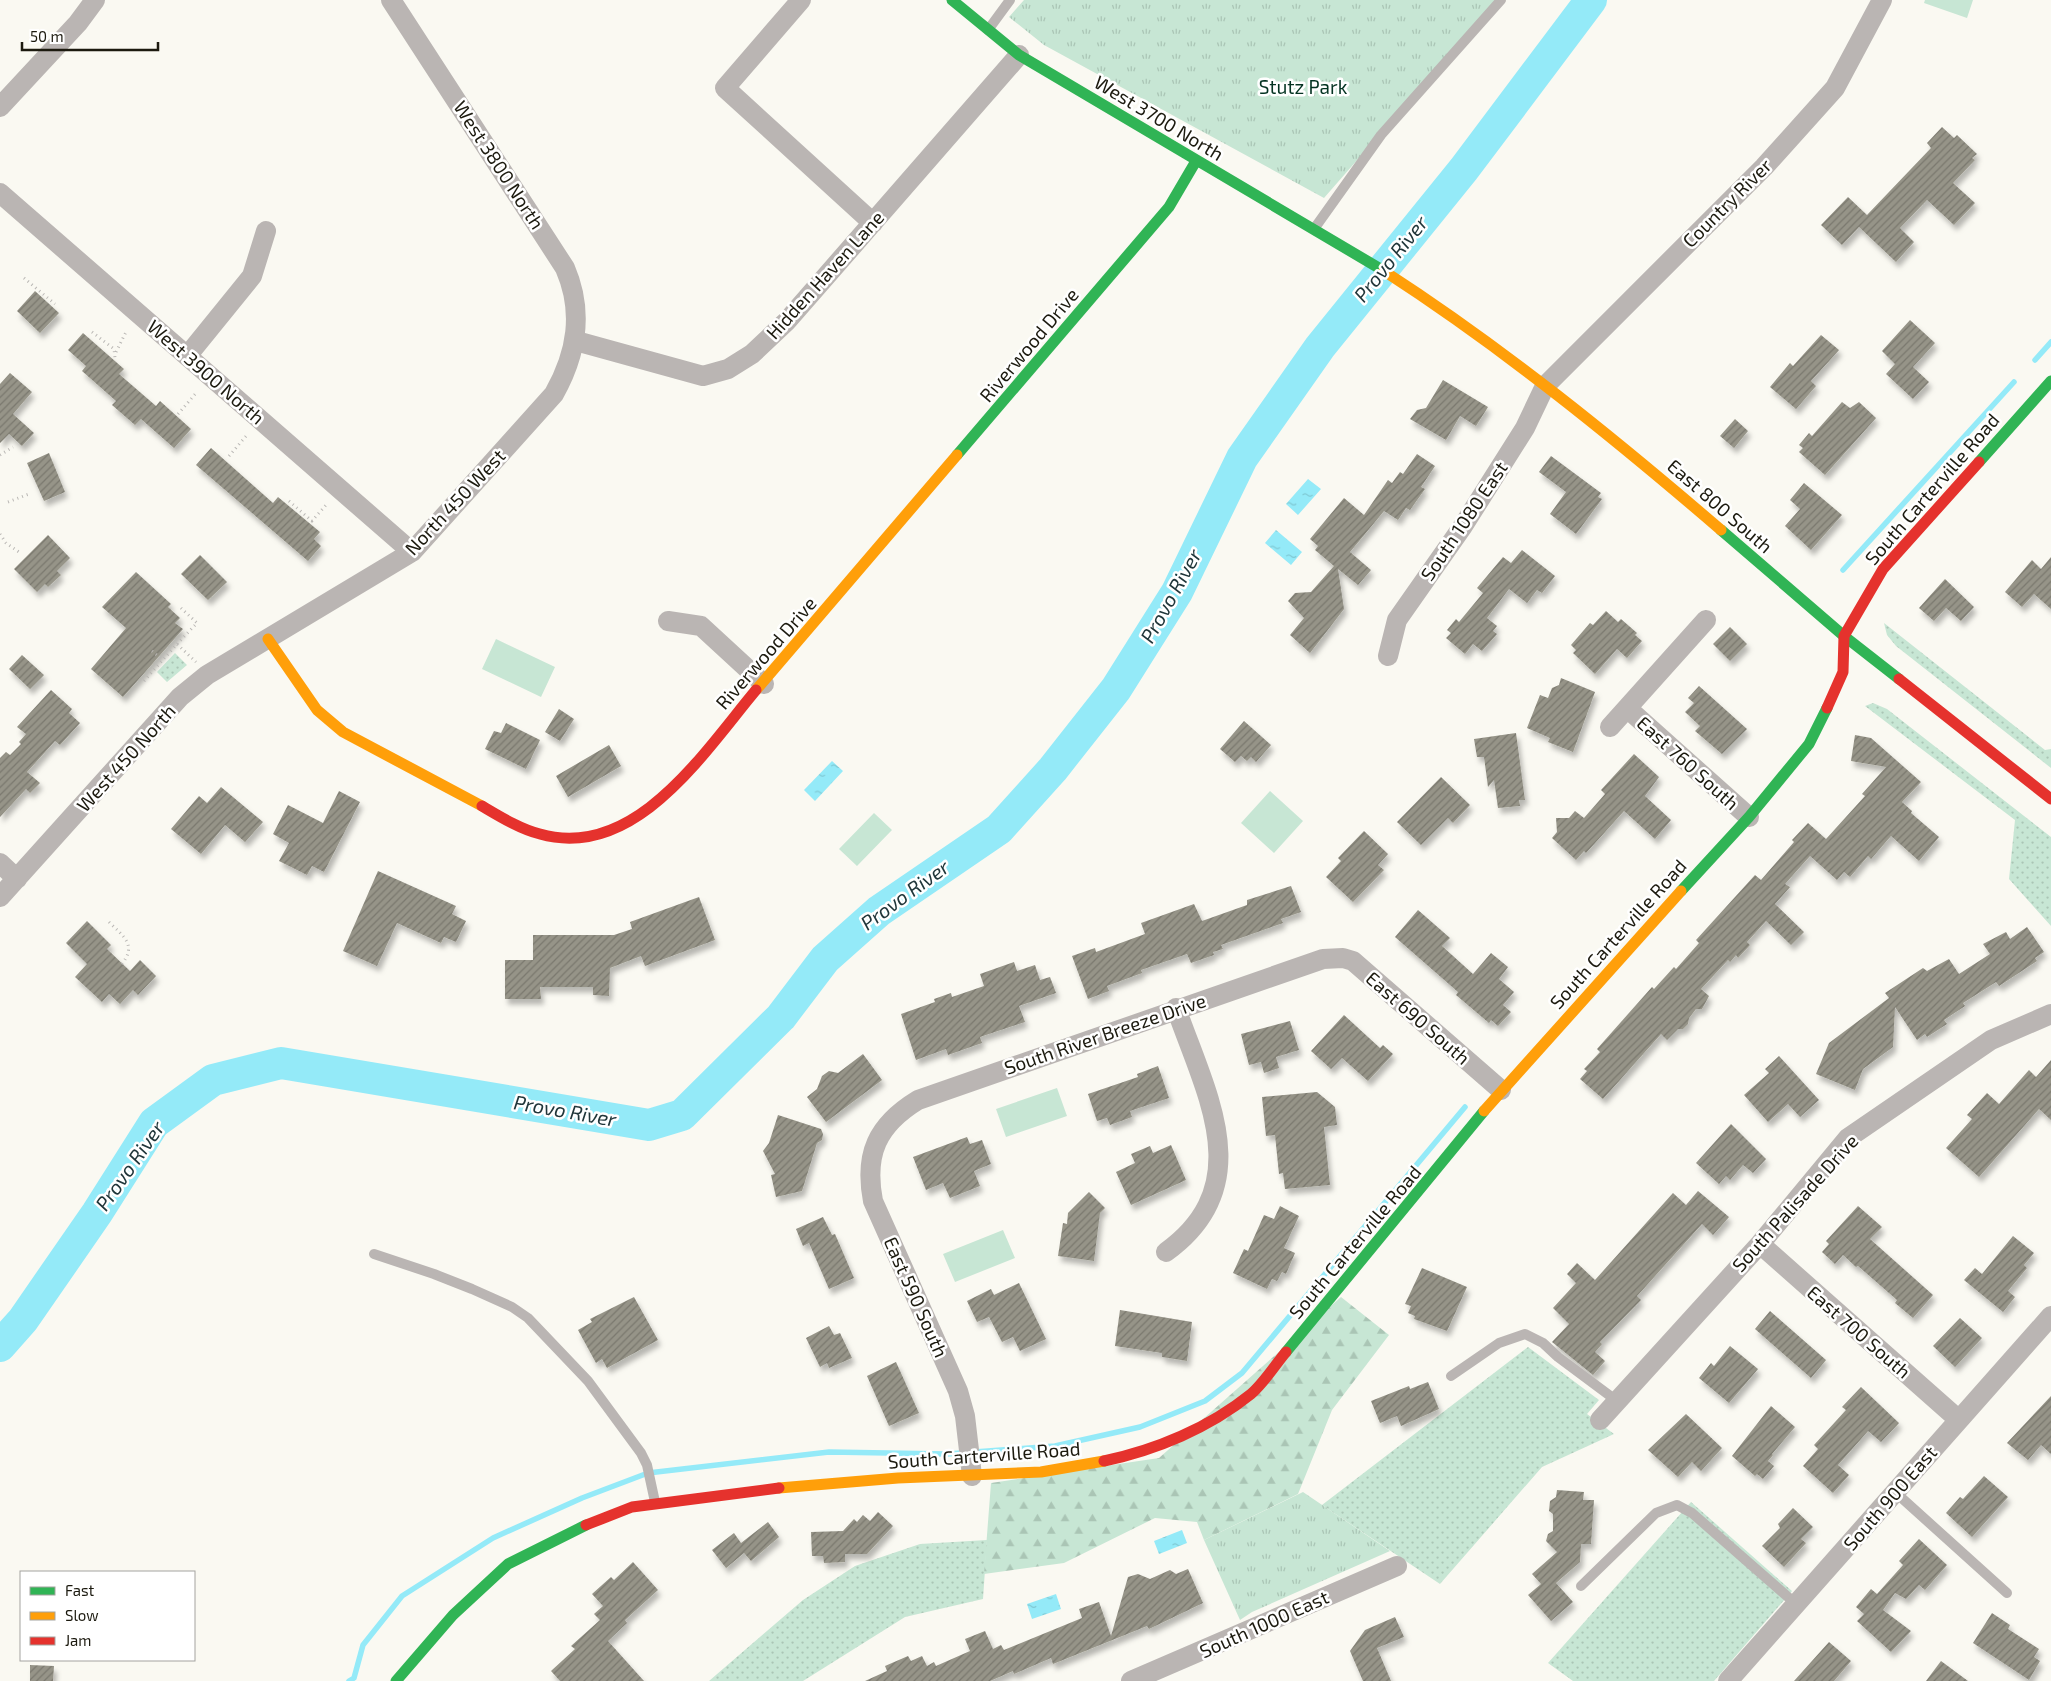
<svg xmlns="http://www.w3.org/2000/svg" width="2051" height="1681" font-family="'Exo 2',sans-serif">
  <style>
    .grass { fill: url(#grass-dots) }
    .forest { fill: url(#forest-firs) }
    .park { fill: url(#park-tufts) }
    .garden { fill: #c7e6d4 }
    .water { fill: url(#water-ripples) }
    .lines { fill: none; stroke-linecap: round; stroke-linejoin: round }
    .stream { stroke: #94eaf8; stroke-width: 5.5 }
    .river { stroke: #94eaf8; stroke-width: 32 }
    .building { fill: url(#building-hatch); filter: url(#shadow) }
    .path { stroke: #bab8b5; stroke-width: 3; stroke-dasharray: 1 4; stroke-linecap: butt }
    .lane { stroke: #bab5b3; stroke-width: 10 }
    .street { stroke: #bab5b3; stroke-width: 20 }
    .fast { stroke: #30b455; stroke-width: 11 }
    .slow { stroke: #ff9f0a; stroke-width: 11 }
    .jam { stroke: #e5322d; stroke-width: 11 }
    .labels { text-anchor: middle; stroke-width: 5; stroke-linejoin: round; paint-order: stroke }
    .park-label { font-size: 19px; fill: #043322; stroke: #fff }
    .street-label { font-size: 19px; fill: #1c1a0f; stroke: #fff }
    .water-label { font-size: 20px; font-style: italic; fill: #20363a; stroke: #fff }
  </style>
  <defs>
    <pattern id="grass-dots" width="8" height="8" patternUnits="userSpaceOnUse" patternTransform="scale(1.25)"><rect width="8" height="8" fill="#c7e6d4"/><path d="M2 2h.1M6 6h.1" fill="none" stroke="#aac5b5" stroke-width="1.8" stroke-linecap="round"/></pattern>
    <pattern id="forest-firs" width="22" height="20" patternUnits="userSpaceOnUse" patternTransform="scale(1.25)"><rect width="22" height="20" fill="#c7e6d4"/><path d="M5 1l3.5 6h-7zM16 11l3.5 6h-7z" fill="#aac5b5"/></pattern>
    <pattern id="park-tufts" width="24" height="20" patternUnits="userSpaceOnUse" patternTransform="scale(1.25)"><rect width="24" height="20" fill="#c7e6d4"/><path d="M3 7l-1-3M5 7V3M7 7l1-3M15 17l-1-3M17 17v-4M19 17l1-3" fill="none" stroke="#aac5b5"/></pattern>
    <pattern id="water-ripples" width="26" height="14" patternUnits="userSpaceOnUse" patternTransform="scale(1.25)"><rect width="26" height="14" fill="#94eaf8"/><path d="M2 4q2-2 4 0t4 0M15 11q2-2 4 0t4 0" fill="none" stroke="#7fc8d3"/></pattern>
    <pattern id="building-hatch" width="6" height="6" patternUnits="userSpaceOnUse" patternTransform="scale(1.25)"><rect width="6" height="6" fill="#969488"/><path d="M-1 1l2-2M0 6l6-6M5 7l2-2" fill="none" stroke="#7a786e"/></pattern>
    <filter id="shadow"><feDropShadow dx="3" dy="5.5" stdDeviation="2.5" flood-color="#0004"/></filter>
  </defs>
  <rect width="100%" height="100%" fill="#faf9f2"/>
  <path class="grass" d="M1884 623 2045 750 2051 749V768L1896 646 1887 635Z
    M175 653 187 665 167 682 157 672Z
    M1873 703 1887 709 2051 837V926L2009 879 2015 820 1865 706Z
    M1528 1347 1599 1400 1587 1414 1614 1434 1542 1467 1440 1584 1322 1505Z
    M1691 1502 1792 1591 1714 1681H1573L1548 1663Z
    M987 1540 983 1599 905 1617 803 1681H709L803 1600 855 1566 920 1544Z"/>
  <path class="forest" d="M1341 1297 1389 1335 1332 1410 1298 1494 1204 1540 1197 1522 1155 1518 1064 1563 984 1574 991 1483 1159 1458Z"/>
  <path class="park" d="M1024 0H1497L1324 198 1044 45 1009 17Z
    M1303 1492 1390 1551 1252 1612 1240 1620 1204 1540Z"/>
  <path class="garden" d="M1925 0H1973L1967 18 1924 3Z
    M496 639 555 667 541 697 482 669Z
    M1270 791 1303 821 1274 853 1241 823Z
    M874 813 892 830 857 866 839 849Z
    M1057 1088 1067 1116 1006 1137 996 1109Z
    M1003 1230 1015 1258 955 1282 943 1254Z"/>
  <path class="water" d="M1308 479 1321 489 1298 515 1286 504Z
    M1276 530 1302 552 1291 565 1265 543Z
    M832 761 843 771 815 801 804 790Z
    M1182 1530 1187 1543 1159 1554 1154 1541Z
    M1056 1594 1061 1609 1032 1619 1027 1604Z"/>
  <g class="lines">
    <path class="stream" d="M2035 360 2051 342
      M1843 570 2014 382
      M349 1681 354 1678 363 1645 402 1596 493 1538 582 1498 648 1473 829 1452 947 1454 1055 1446 1140 1427 1205 1401 1242 1373 1465 1107"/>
    <path class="river" d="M0 1346 23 1320 97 1213 154 1123 213 1080 281 1063 649 1125 682 1115 781 1017 825 959 879 911 999 829 1053 769 1116 689 1177 592 1242 458 1320 347 1464 169 1591 0"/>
  </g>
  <path class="building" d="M1942 127 1954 138 1957 135 1977 154 1972 158 1975 160 1953 183 1975 203 1954 225 1927 200 1900 228 1914 242 1896 262 1859 227 1842 245 1821 225 1848 197 1867 215 1931 148 1927 143Z
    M35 291 59 313 40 333 17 311Z
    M1910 320 1935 343 1913 367 1929 382 1913 399 1886 374 1895 364 1882 351Z
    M83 333 124 369 119 374 156 406 160 401 191 429 174 448 141 419 135 425 112 405 116 401 82 371 86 366 68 350Z
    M1821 335 1839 350 1811 381 1816 386 1796 409 1770 387 1790 363 1793 366Z
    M10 373 32 392 13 414 34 433 22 446 9 434 0 443V384Z
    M1443 380 1488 407 1476 426 1460 416 1446 440 1410 419 1417 410 1426 408Z
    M1842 402 1850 408 1859 402 1876 418 1825 475 1799 452 1803 448 1799 445 1809 433 1812 436Z
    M1735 419 1748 431 1734 448 1720 436Z
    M211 448 273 503 278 497 320 532 314 539 321 546 308 561 196 465Z
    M49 453 65 492 44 501 27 463Z
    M1417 454 1435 466 1421 487 1425 489 1410 510 1406 508 1398 520 1384 511 1350 552 1371 570 1358 585 1338 569 1344 609 1310 653 1290 635 1304 618 1288 601 1295 593 1311 592 1334 566 1315 550 1318 546 1310 539 1344 498 1364 515 1388 480 1392 483 1400 472 1403 474Z
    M1551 456 1601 493 1598 497 1602 499 1576 534 1550 514 1566 492 1539 472Z
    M1804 483 1842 515 1811 550 1785 526 1800 509 1790 500Z
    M48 535 70 558 57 571 61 575 48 587 45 584 37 592 14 569Z
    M1522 550 1555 576 1542 593 1537 590 1527 603 1509 589 1487 618 1497 626 1493 631 1497 634 1482 651 1473 644 1465 654 1446 638 1451 633 1447 630 1456 619 1459 622 1483 593 1477 588 1503 557 1511 563Z
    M200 555 227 582 208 600 181 574Z
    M2051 557V609L2034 594 2022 607 2005 592 2032 560 2041 569Z
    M136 572 171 604 168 607 180 618 175 623 183 629 123 697 91 669 126 628 102 607Z
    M1945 579 1974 607 1961 621 1946 608 1934 621 1919 608Z
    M1606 611 1618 622 1621 619 1637 633 1635 635 1642 641 1627 658 1617 649 1595 674 1573 653 1576 650 1571 645 1590 623 1593 625Z
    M1730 627 1747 644 1730 661 1713 644Z
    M22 655 44 675 30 689 9 669Z
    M1561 678 1595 692 1573 752 1548 742 1550 738 1527 728 1540 695 1548 698 1552 688 1559 685Z
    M1699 686 1747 729 1722 754 1695 731 1700 726 1685 712 1694 703 1688 698Z
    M51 690 72 709 69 713 80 723 60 745 55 741 27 772 40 783 30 793 26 789 0 817V758L6 752 10 755 21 744 19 742 26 734 17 727Z
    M559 709 574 719 560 741 545 732Z
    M1244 721 1271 745 1256 762 1251 757 1247 761 1241 756 1235 762 1220 749Z
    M506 723 540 740 526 769 485 749 494 731 501 733Z
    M1516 733 1525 800H1519L1520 806 1498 808 1494 780 1488 787 1484 757H1477L1474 739Z
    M1855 735 1871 738 1921 782 1902 802 1912 811 1911 813 1939 837 1919 861 1891 836 1871 859 1868 856 1850 877 1844 872 1837 880 1810 856 1785 884 1790 887 1775 904 1804 932 1791 945 1766 921 1747 942 1750 945 1738 958 1736 955 1730 962 1728 960 1701 989 1709 996 1702 1009H1696L1689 1018 1688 1024 1683 1029H1678L1667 1040 1661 1034 1603 1099 1580 1079 1587 1071 1584 1069 1600 1052 1597 1049 1652 987 1654 989 1674 967 1676 969 1699 943 1696 940 1755 875 1761 880 1794 842 1792 840 1808 823 1826 839 1865 796 1862 794 1886 767 1851 761Z
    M609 745 621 766 568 797 556 776Z
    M1634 754 1659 777 1645 796 1671 820 1655 839 1624 811 1586 853 1584 851 1576 860 1552 838 1557 832 1556 818H1569L1575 811 1584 818 1605 794 1601 790Z
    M1441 777 1470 805 1453 823 1448 818 1421 845 1397 822Z
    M221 787 263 822 245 842 225 825 201 854 171 829 199 796 207 803Z
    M339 791 360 802 324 872 312 866 307 875 279 861 289 843 273 834 288 805 323 823Z
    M1364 831 1388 854 1378 865 1384 870 1353 902 1326 877 1341 861 1338 858Z
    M378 871 456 906 452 914 466 921 456 942 444 937 441 943 397 923 377 966 343 951Z
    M1291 886 1301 912 1281 919 1283 923 1221 945 1223 949 1213 952 1214 955 1191 963 1187 954 1141 970 1142 973 1107 986 1109 991 1088 999 1072 956 1095 948 1096 952 1145 934 1141 923 1194 904 1202 921 1247 905V900Z
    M699 897 715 940 645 966 641 956 610 968 609 996 593 995V987H540L541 999H505V960H533V935H614L632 929 630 922Z
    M1418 910 1450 938 1442 946 1473 974 1491 953 1508 967 1499 979 1514 992 1503 1005 1511 1012 1498 1026 1491 1020 1489 1023 1456 995 1458 992 1395 937Z
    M87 921 111 945 107 949 130 971 140 960 156 976 138 995 133 990 120 1004 109 994 102 1002 75 977 87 964 66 943Z
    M2027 927 2044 952 2035 958 2037 961 1999 986 1996 982 1963 1003 1965 1006 1944 1020 1947 1024 1927 1037 1925 1034 1917 1040 1895 1007 1893 1047 1863 1069 1855 1090 1816 1074 1829 1043 1889 998 1885 993 1923 968 1927 971 1949 959 1959 974 1990 954 1983 944 2006 932 2010 939Z
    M1014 962 1017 971 1035 965 1040 980 1050 977 1056 993 1019 1006 1025 1022 980 1037 982 1043 948 1055 946 1049 916 1060 901 1014 935 1002 934 999 951 993 952 997 984 986 980 974Z
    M1344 1015 1380 1048 1383 1045 1393 1054 1368 1081 1342 1058 1331 1069 1311 1051Z
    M1290 1021 1299 1050 1276 1057 1279 1068 1264 1073 1261 1062 1249 1065 1241 1034Z
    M863 1054 882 1080 826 1122 807 1097 817 1089 822 1076 829 1071 838 1073Z
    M1779 1056 1819 1100 1800 1117 1788 1104 1768 1122 1744 1095 1769 1073 1765 1069Z
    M2051 1060V1120L2039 1109 1979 1177 1946 1148 1972 1119 1967 1115 1987 1093 1999 1104 2029 1070 2036 1077Z
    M1158 1066 1169 1098 1130 1111 1132 1117 1110 1125 1107 1118 1097 1121 1088 1094 1138 1077 1137 1074Z
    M1317 1092 1335 1107 1337 1125 1324 1127 1330 1185 1285 1189 1283 1173 1279 1174 1275 1135 1266 1136 1262 1097Z
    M778 1115 821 1129 823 1134 822 1140 817 1143 802 1191 776 1197 771 1175 775 1174 763 1151 769 1143Z
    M1731 1124 1766 1159 1753 1173 1743 1165 1730 1180 1726 1176 1719 1184 1696 1163Z
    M967 1137 970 1144 982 1140 991 1164 974 1171 980 1186 950 1198 943 1183 926 1190 913 1157Z
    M1171 1145 1186 1180 1131 1205 1116 1172 1135 1163 1131 1154 1150 1146 1153 1153Z
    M1698 1191 1729 1217 1713 1235 1702 1224 1637 1296 1641 1300 1600 1342 1602 1344 1595 1352 1605 1361 1593 1375 1552 1342 1569 1324 1553 1308 1576 1283 1567 1274 1577 1263 1595 1280 1673 1193 1686 1205Z
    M1089 1192 1105 1208 1100 1213 1094 1261 1058 1256 1063 1223 1067 1224 1068 1213Z
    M1280 1206 1299 1216 1284 1248 1295 1253 1286 1274 1282 1272 1277 1281 1272 1279 1267 1289 1233 1273 1244 1249 1248 1251 1264 1215 1274 1219Z
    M1858 1206 1882 1227 1870 1239 1933 1295 1913 1318 1895 1303 1897 1300 1858 1266 1856 1267 1843 1255 1835 1264 1822 1252 1829 1244 1826 1241Z
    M823 1217 832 1235 835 1234 854 1278 829 1289 809 1243 803 1246 796 1229Z
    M2013 1236 2034 1253 2024 1265 2027 1268 2008 1291 2015 1297 2003 1312 1964 1280 1975 1268 1982 1274Z
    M1422 1268 1467 1287 1447 1331 1414 1319 1415 1316 1408 1313 1411 1306 1405 1304Z
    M1019 1283 1046 1339 1020 1351 1013 1337 1002 1342 989 1317 977 1322 967 1301 991 1289 994 1295Z
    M634 1297 658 1340 607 1368 602 1359 596 1363 578 1330 592 1322 590 1319Z
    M1120 1310 1192 1322 1187 1361 1162 1357V1353L1115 1346Z
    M1770 1311 1826 1360 1811 1378 1755 1329Z
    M1960 1318 1982 1338 1955 1367 1933 1346Z
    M829 1326 834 1335 840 1333 852 1358 829 1368 827 1363 820 1367 806 1338Z
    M1730 1346 1758 1369 1729 1403 1699 1378 1711 1363 1714 1366Z
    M896 1362 919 1413 889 1426 867 1376Z
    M1428 1382 1439 1409 1401 1426 1397 1416 1380 1423 1371 1401 1409 1386 1410 1389Z
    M1861 1387 1899 1423 1881 1442 1868 1431 1838 1465 1849 1475 1833 1493 1803 1466 1818 1449 1814 1445 1846 1410 1842 1407Z
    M2051 1396V1454L2041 1445 2028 1460 2007 1443Z
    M1771 1406 1795 1427 1772 1454 1773 1455 1768 1461 1774 1466 1763 1479 1757 1474 1755 1476 1732 1456Z
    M1686 1414 1722 1448 1701 1471 1692 1462 1678 1477 1648 1450Z
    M1984 1476 2008 1497 1972 1537 1946 1513 1960 1497 1963 1499Z
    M1557 1490 1584 1492 1583 1500H1594L1591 1544H1581L1580 1562 1556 1583 1573 1602 1551 1621 1528 1595 1541 1584 1532 1574 1557 1552 1546 1541 1548 1534 1553 1531V1514L1549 1511 1550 1501 1556 1497Z
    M1793 1508 1813 1527 1801 1539 1806 1543 1784 1567 1762 1546 1780 1528 1778 1524Z
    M878 1512 893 1526 867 1554H845V1562L824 1563 823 1556H812L811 1532 843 1531 854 1519 857 1522 863 1515 870 1521Z
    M768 1522 779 1537 751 1561 744 1553 726 1568 712 1550 734 1533 741 1543Z
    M1919 1539 1947 1565 1925 1590 1919 1585 1906 1599 1895 1593 1883 1610 1911 1631 1891 1652 1857 1621 1864 1614 1856 1607 1871 1589 1877 1594 1903 1565 1899 1561Z
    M633 1562 658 1590 625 1620 627 1623 608 1641 644 1681H560L551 1671 575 1649 571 1646 600 1620 594 1614 603 1606 592 1594 611 1577 614 1580Z
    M1188 1569 1203 1603 1149 1629 1147 1626 1053 1664 1051 1658 1014 1674 1013 1671 990 1681H865L887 1671 885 1666 908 1656 911 1661 922 1656 927 1666 934 1662 936 1666 970 1651 965 1639 985 1631 993 1649 1001 1645 1004 1650 1082 1618 1079 1609 1099 1602 1111 1636 1128 1577 1138 1574 1150 1579 1170 1570 1176 1574Z
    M1992 1613 2010 1625 2008 1629 2039 1649 2034 1657 2040 1661 2029 1680 1973 1643Z
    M1395 1617 1404 1637 1377 1648 1391 1681H1363L1350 1651 1365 1630Z
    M1829 1642 1851 1661 1834 1681H1794Z
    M1941 1661 1968 1681H1926Z
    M30 1665 54 1666 53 1681H30Z"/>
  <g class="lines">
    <path class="path" d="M24 278 55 304
      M92 332 114 349 115 358
      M116 352 126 332
      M178 414 197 392
      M0 455 13 447
      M229 456 247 435
      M289 501 312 521 327 504
      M8 502 29 494
      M0 534 6 543 19 552
      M177 644 197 623 181 608
      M152 651 163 660
      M144 681 177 644 196 662
      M109 922C123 936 138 945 121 965"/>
    <path class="lane" d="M988 30 1010 0
      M1314 229 1381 135 1501 0
      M374 1254 434 1274 472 1289 512 1307 528 1318 588 1381 641 1453 647 1465 655 1502
      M1451 1376 1499 1343 1525 1334 1543 1343 1558 1357 1617 1401
      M1895 1492 2007 1593
      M1581 1586 1656 1513 1677 1505 1692 1513 1796 1604"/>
    <path class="street" d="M801 0 725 88 873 223
      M0 107 78 23 95 0
      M0 193 412 552
      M576 341 703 376 728 369 752 354 787 321 1019 55
      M188 355 252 276 266 231
      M668 621 701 626 764 684
      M1388 656 1397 620 1463 526 1525 428 1545 386 1764 167 1835 88 1882 0
      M1627 708 1749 817
      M1610 727 1706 620
      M0 863 17 879
      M0 897 180 697 207 675 412 552 554 394C577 353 584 312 565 268L391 0
      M1760 1244 1959 1420
      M1166 1252C1259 1185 1206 1094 1176 1008
      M1600 1420 1760 1244 1848 1138 1991 1040 2051 1014
      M972 1476 965 1416 958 1391 873 1201C864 1154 877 1125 918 1100L1323 959 1343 958 1353 961 1501 1090
      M1131 1681 1397 1566
      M1728 1681 2051 1316"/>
    <path class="fast" d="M952 0 1019 55 1384 271
      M957 455 1169 207 1196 161
      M1979 462 2051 381
      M1721 530 1844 636 1899 679
      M1681 891 1749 817 1809 744 1827 708
      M1286 1352 1484 1111
      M396 1681 453 1615 508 1564 586 1525"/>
    <path class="slow" d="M1384 271C1503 348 1614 438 1721 530
      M268 639 317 710 343 732 482 806
      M756 690 957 455
      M1484 1111 1681 891
      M779 1488 898 1478 1041 1472 1104 1461"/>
    <path class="jam" d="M1899 679 2051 799
      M1827 708 1843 672 1844 636 1883 569 1979 462
      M482 806C499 816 520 829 540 834 635 861 704 752 756 690
      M1104 1461C1156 1450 1209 1428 1251 1394 1264 1383 1275 1365 1286 1352
      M586 1525 632 1507 779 1488"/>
  </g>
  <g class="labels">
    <g class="park-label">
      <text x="1303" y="94">Stutz Park</text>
    </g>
    <g class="street-label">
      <text transform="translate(1159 118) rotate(31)" y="7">West 3700 North</text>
      <text transform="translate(499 165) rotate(57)" y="7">West 3800 North</text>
      <text transform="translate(1727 203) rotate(-45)" y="7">Country River</text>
      <text transform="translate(825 275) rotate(-48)" y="7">Hidden Haven Lane</text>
      <text transform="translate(1029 345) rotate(-50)" y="7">Riverwood Drive</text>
      <text transform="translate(206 372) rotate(41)" y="7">West 3900 North</text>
      <text transform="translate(1932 489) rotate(-49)" y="7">South Carterville Road</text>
      <text transform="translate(455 502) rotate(-47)" y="7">North 450 West</text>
      <text transform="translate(1720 506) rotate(41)" y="7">East 800 South</text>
      <text transform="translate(1464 521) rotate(-56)" y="7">South 1080 East</text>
      <text transform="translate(766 653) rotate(-49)" y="7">Riverwood Drive</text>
      <text transform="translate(126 758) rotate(-48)" y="7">West 450 North</text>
      <text transform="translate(1688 763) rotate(42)" y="7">East 760 South</text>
      <text transform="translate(1618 934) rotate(-48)" y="7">South Carterville Road</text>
      <text transform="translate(1418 1018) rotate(41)" y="7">East 690 South</text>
      <text transform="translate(1105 1034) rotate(-19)" y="7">South River Breeze Drive</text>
      <text transform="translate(1795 1203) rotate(-48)" y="7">South Palisade Drive</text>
      <text transform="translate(1355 1242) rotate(-50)" y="7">South Carterville Road</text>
      <text transform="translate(916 1297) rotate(66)" y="7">East 590 South</text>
      <text transform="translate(1859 1332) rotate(41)" y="7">East 700 South</text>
      <text transform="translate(984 1455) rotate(-4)" y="7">South Carterville Road</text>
      <text transform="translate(1890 1498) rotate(-49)" y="7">South 900 East</text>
      <text transform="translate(1264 1624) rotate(-24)" y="7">South 1000 East</text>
    </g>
    <g class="water-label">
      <text transform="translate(1391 259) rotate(-51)" y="7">Provo River</text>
      <text transform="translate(1171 596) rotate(-61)" y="7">Provo River</text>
      <text transform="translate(905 895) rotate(-36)" y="7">Provo River</text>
      <text transform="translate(565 1111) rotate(10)" y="7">Provo River</text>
      <text transform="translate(130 1166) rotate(-55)" y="7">Provo River</text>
    </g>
  </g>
  <rect x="20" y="1571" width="175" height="90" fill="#ffffff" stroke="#a4a39f"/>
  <rect x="30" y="1587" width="25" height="8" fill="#30b455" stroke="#a4a39f"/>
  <text x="65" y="1596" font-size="15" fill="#1c1a0f">Fast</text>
  <rect x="30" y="1612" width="25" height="8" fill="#ff9f0a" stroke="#a4a39f"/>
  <text x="65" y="1621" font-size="15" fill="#1c1a0f">Slow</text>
  <rect x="30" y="1637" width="25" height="8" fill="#e5322d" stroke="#a4a39f"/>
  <text x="65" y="1646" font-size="15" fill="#1c1a0f">Jam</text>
  <path d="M22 42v8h136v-8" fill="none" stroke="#1c1a0f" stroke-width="2.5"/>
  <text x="30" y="42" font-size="15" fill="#1c1a0f" stroke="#ffffff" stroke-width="4" paint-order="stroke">50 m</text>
</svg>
